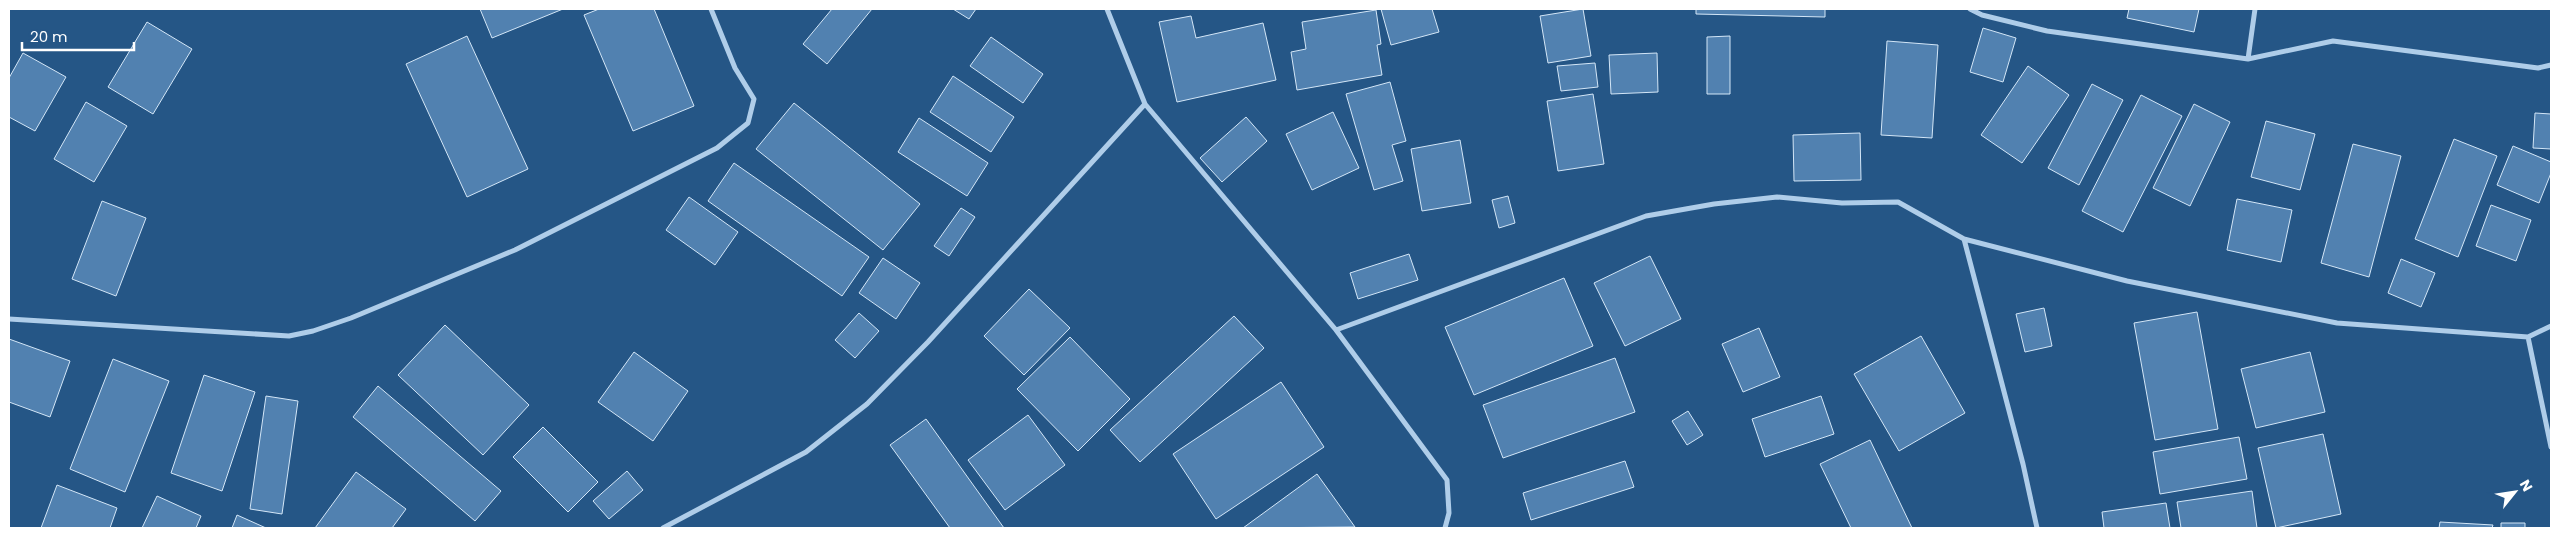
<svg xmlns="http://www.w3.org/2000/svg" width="2560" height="537" font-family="Poppins,sans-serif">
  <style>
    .building { fill: #5181b0; stroke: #d3e6f7 }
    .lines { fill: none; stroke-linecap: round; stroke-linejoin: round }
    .street { stroke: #afcde9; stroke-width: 5 }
  </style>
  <rect width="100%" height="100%" fill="#255686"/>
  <path class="building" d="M480 9H563L492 38Z
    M599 9H654L694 106 633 131 584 15Z
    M832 9H872L827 64 803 44Z
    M953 9H976L969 19Z
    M1381 9H1432L1439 32 1391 45Z
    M1583 9 1591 56 1548 63 1540 16Z
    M1696 9H1825V17L1696 14Z
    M2129 9H2199L2194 32 2127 18Z
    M1376 10 1381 44 1377 45 1382 75 1297 90 1291 52 1306 49 1302 22Z
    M1191 16 1196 38 1263 23 1276 80 1177 102 1159 22Z
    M147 22 192 49 153 114 108 87Z
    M1983 28 2016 38 2003 82 1970 72Z
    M467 36 528 169 467 197 406 64Z
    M1730 36V94H1707V37Z
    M991 37 1043 74 1023 103 970 66Z
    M1887 41 1938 45 1932 138 1881 135Z
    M23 53 66 77 35 131 9 117V78Z
    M1657 53 1658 92 1611 94 1609 55Z
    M1595 63 1598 87 1561 91 1557 66Z
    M2028 66 2069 95 2022 163 1981 135Z
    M953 76 1014 117 991 152 930 112Z
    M1390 82 1406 141 1392 145 1403 181 1374 190 1346 94Z
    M2092 84 2123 100 2079 185 2048 168Z
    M1593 94 1604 164 1558 171 1547 101Z
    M2141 95 2182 116 2123 232 2082 211Z
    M86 102 127 126 94 182 54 159Z
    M794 103 920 204 883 250 756 149Z
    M2194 104 2230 122 2190 206 2153 188Z
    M1333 112 1359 168 1312 190 1286 134Z
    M2535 113 2551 114V149L2533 148Z
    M1246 117 1267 141 1222 182 1200 158Z
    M919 118 988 163 967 196 898 152Z
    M2266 121 2315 134 2300 190 2251 177Z
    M1860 133 1861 180 1794 181 1793 135Z
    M2454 139 2497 156 2458 257 2415 239Z
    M1460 140 1471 203 1422 211 1411 149Z
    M2353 144 2401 156 2369 277 2321 263Z
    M2513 146 2551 162V173L2539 203 2497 185Z
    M734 163 869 257 842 296 708 201Z
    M1508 196 1515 223 1499 228 1492 200Z
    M689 197 738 232 715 265 666 230Z
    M2237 199 2292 210 2281 262 2227 250Z
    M102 201 146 218 116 296 72 279Z
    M2491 205 2531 220 2516 261 2476 246Z
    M961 208 975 217 949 256 934 246Z
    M1409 254 1418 280 1358 299 1350 273Z
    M1650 256 1681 319 1625 346 1594 283Z
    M883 258 920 283 896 319 859 293Z
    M2401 259 2435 273 2421 307 2388 293Z
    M1564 278 1593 346 1474 395 1445 327Z
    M1029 289 1070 328 1024 375 984 336Z
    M2044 308 2052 346 2025 352 2016 314Z
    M2197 312 2218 429 2155 440 2134 323Z
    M859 313 879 331 855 358 835 340Z
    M1234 316 1264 348 1140 462 1110 430Z
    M445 325 529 405 483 455 398 375Z
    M1759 328 1780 377 1743 392 1722 344Z
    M1921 336 1965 413 1899 451 1854 374Z
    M1070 337 1130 399 1078 451 1017 389Z
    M9 339 70 361 50 417 9 402Z
    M634 352 688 391 653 441 598 402Z
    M2310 352 2325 412 2256 428 2241 369Z
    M1615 358 1635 412 1503 458 1483 405Z
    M113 359 169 381 125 492 70 469Z
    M204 375 255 392 222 491 171 473Z
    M1281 382 1324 447 1216 519 1173 454Z
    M378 386 501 491 475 521 353 417Z
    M266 396 298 401 282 514 250 509Z
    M1821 396 1834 434 1765 457 1752 419Z
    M1688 411 1703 435 1687 445 1672 421Z
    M1028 415 1065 465 1005 510 968 460Z
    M926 419 1004 528H950L890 445Z
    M543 427 598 482 568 512 513 457Z
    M2323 434 2341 514 2276 528 2258 448Z
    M2239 437 2247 479 2160 494 2153 452Z
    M1870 440 1912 528H1851L1820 464Z
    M1625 461 1634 487 1531 520 1523 493Z
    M627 471 643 490 609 519 593 501Z
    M356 472 406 509 392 528H315Z
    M1317 474 1355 527 1243 528Z
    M57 485 117 508 110 528H41Z
    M2252 491 2257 528H2181L2177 502Z
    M157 496 201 516 196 528H142Z
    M2166 503 2170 528H2104L2102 512Z
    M237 515 266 528H232Z
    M2440 522 2493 525 2492 528H2439Z
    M2501 523H2525V528H2501Z"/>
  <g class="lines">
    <path class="street" d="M1107 9 1145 104 1336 330 1447 480 1449 513 1445 528
      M1970 9 1982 15 2047 31 2248 59 2333 41 2538 68 2551 65
      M2248 59 2255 9
      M1964 239 2023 464 2037 528
      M9 319 289 336 313 331 351 318 515 250 717 148 748 123 754 99 735 68 711 9
      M1336 330 1646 216 1714 204 1777 197 1842 203 1898 202 1964 239 2127 281 2337 323 2528 337 2551 326
      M2528 337 2551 447
      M663 528 806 452 867 404 928 342 1145 104"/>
  </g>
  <rect width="2560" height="537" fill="none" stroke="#ffffff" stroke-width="20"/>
  <g transform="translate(2515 492) rotate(60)" stroke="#255686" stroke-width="4" paint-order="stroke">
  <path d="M0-4L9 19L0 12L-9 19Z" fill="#ffffff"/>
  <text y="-8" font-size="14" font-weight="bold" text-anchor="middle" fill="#ffffff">N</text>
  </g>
  <path d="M22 42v8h112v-8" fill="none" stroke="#ffffff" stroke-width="2.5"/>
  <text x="30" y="42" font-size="15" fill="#ffffff" stroke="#255686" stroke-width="4" paint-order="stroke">20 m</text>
</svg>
